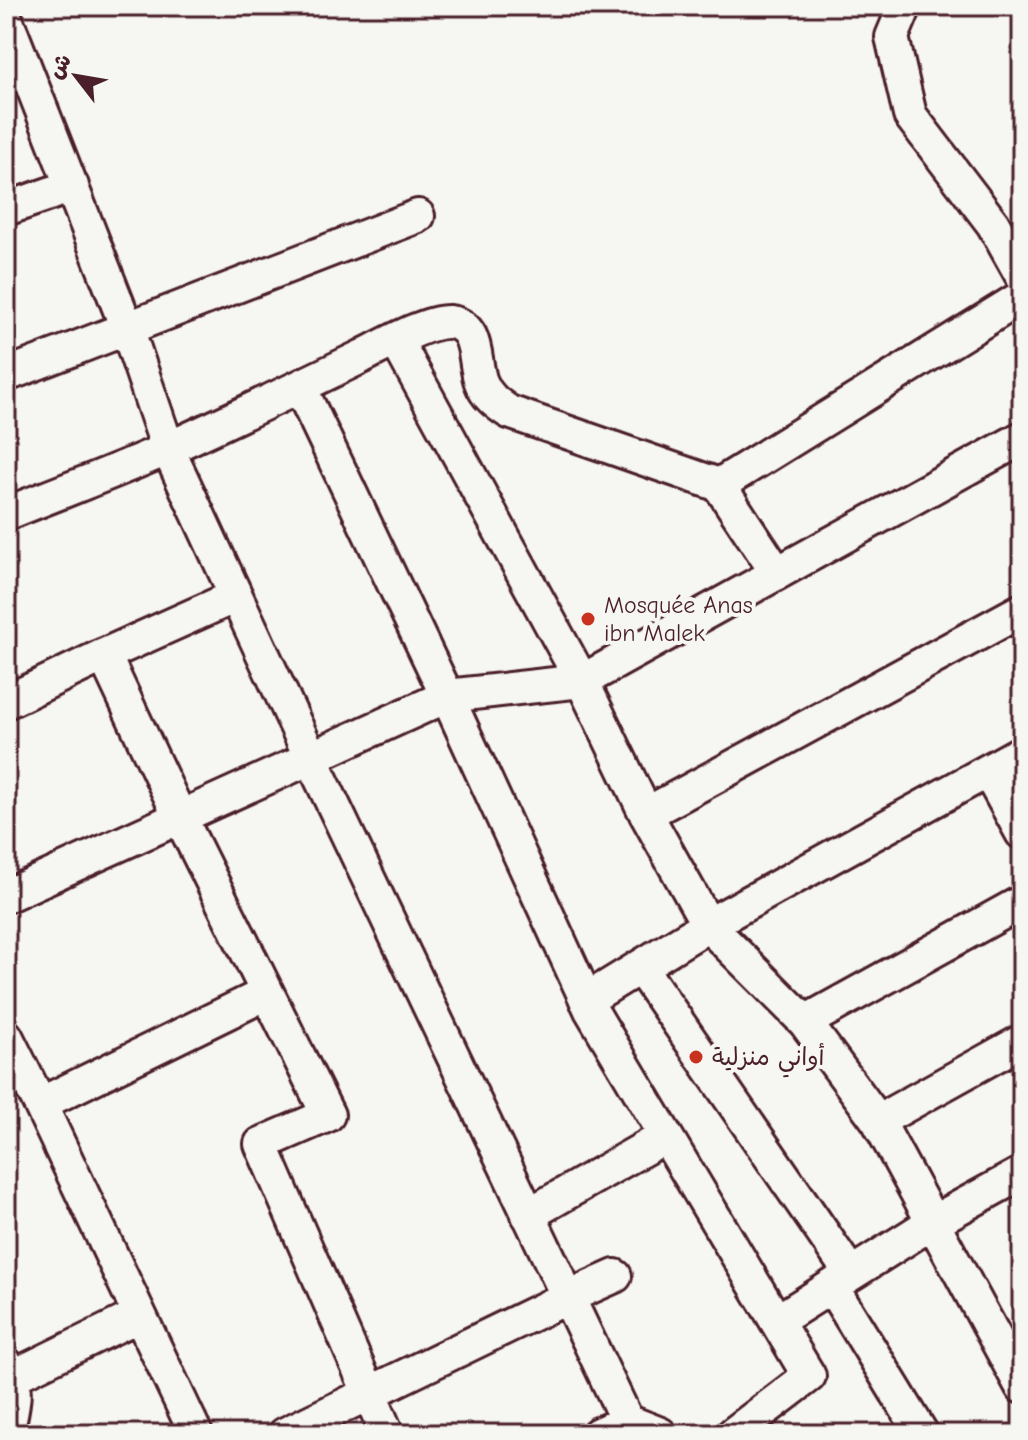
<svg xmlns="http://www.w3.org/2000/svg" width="1028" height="1440" font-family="'Comic Neue','Playpen Sans Arabic',sans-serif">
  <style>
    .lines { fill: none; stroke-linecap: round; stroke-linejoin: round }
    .minor-casing { stroke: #4a1f2b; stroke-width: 38 }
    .minor { stroke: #f6f6f2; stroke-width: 32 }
    .poi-dot { fill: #c8321e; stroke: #f6f6f2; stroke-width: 3 }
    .labels { text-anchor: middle; stroke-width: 8; stroke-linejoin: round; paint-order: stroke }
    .poi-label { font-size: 24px; fill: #4a1f2b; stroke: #f6f6f2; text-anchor: start }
  </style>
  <rect width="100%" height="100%" fill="#f6f6f2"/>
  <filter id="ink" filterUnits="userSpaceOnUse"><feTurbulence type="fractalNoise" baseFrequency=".0125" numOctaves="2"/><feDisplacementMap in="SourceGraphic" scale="16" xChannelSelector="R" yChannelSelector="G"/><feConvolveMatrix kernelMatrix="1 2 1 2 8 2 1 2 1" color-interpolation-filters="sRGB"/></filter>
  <g filter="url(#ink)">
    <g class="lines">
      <defs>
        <path id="minor" d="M905 6 892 37 910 115 993 224 1022 276
          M6 19 127 328 168 449 311 758 627 1421
          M6 209 72 186
          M396 340 582 681 646 814 708 925 805 1022 878 1121 1022 1387
          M6 375 418 216
          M300 387 447 696 591 1010 809 1376 733 1434
          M719 485 777 573
          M6 514C60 492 115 472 169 448 233 419 297 388 361 357 381 347 428 320 450 322 480 326 473 362 481 382 486 396 497 404 509 412L719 485 1022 297
          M104 655 180 817 328 1115 261 1144 387 1434
          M6 702 104 655 236 596
          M988 771 1022 833
          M646 814 1022 610
          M6 896 447 696 582 681 1022 438
          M640 967 851 1274
          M586 1000 708 925 1022 752
          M805 1022 1022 902
          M6 1036 40 1104 196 1434
          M40 1104 267 993
          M878 1121 1022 1041
          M528 1215 666 1136
          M832 1287 922 1434
          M777 1321 933 1222 1022 1173
          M6 1364C20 1388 12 1408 7 1434
          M6 1380 139 1315
          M285 1434 568 1297 615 1276
          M598 1434 627 1421 660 1434"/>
      </defs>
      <use href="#minor" class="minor-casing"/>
      <use href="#minor" class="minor"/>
    </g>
  </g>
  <g class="poi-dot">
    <circle cx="588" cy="619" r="8"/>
    <circle cx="696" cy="1057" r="8"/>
  </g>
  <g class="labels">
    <g class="poi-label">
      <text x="604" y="613">Mosquée Anas<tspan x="604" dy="28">ibn Malek</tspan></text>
      <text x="712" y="1065">أواني منزلية</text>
    </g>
  </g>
  <rect width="1028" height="1440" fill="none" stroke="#f6f6f2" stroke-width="32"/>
  <rect x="16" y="16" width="996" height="1408" fill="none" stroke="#4a1f2b" stroke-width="3" filter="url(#ink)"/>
  <g transform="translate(76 76) rotate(301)" stroke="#f6f6f2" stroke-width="6" paint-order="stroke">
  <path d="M0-6L14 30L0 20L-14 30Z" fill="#4a1f2b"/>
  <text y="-12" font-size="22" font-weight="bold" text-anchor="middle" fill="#4a1f2b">ش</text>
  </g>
</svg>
